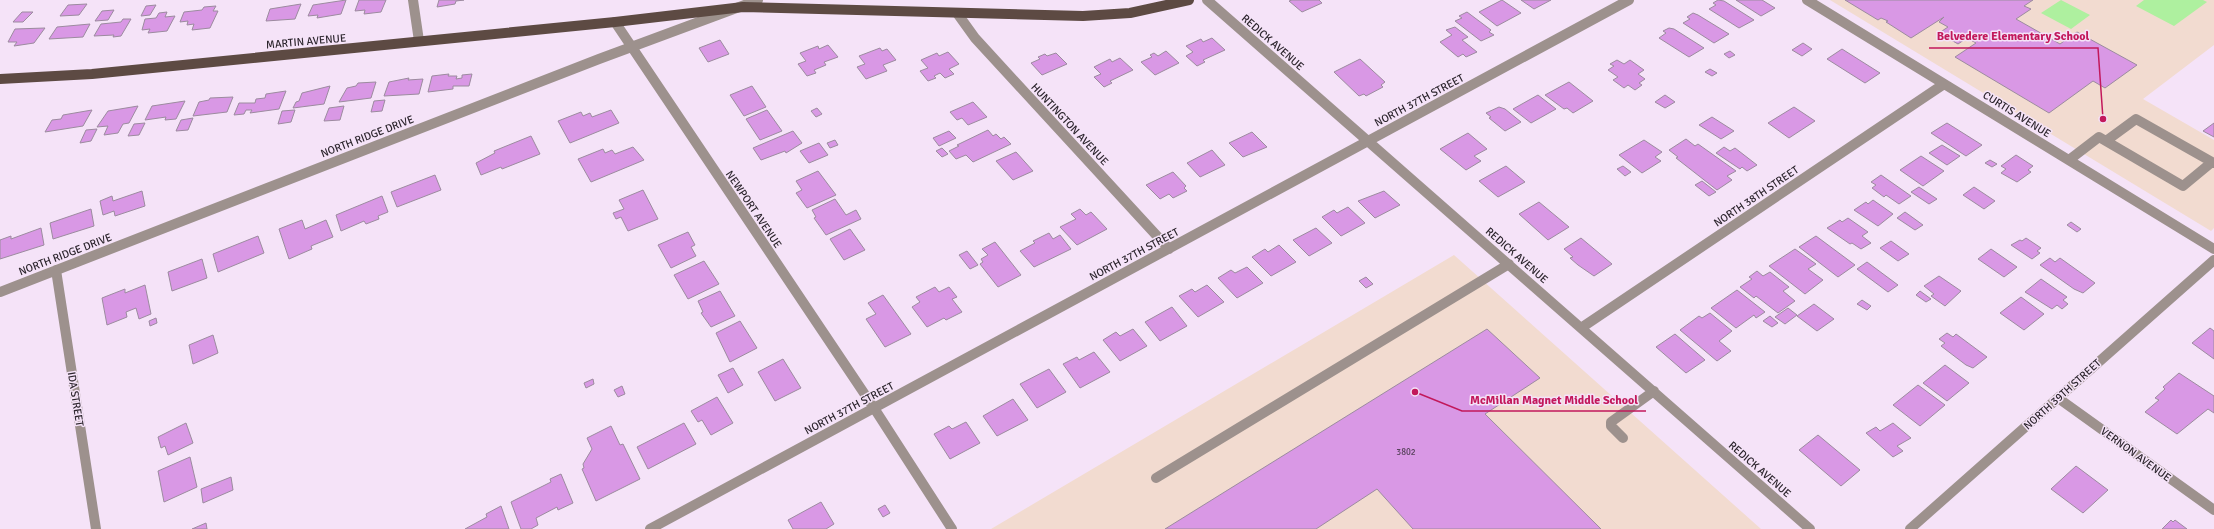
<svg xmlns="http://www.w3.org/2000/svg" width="2214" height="529" font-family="Signika,sans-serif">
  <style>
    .education { fill: #f2dbd0 }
    .green { fill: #aef09f }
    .building { fill: #d998e5; stroke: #9c8b9f }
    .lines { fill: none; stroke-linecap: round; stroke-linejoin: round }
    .minor { stroke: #9d918d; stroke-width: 10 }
    .major { stroke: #5d4a43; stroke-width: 10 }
    .labels { text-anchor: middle; stroke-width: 3; stroke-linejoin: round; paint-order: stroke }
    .number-label { font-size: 9px; fill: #57425b }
    .street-label { font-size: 11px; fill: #2c252d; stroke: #f5e3f8 }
    .leader { fill: none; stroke: #c2185b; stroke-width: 1.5 }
    .callout-dot { fill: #c2185b; stroke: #f5e3f8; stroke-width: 1.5 }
    .callout-label { font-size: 12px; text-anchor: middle; font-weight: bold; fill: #c2185b; stroke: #f5e3f8; stroke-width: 3; stroke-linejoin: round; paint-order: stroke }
  </style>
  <rect width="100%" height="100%" fill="#f5e3f8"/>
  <path class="education" d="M1830 0H2214V45L2143 99 2214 140V228L2211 231Z
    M1454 255 1761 529H991Z"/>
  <path class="green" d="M2061 0 2090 15 2071 29 2041 13Z
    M2144 0H2203L2207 2 2174 26 2136 6Z"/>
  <path class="building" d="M346 0 341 14 317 18 318 15 308 16 313 5Z
    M359 0H386L381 12 364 14 365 10 355 11Z
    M439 0H464L456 1 455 4 437 7Z
    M1292 0H1319L1322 3 1302 12 1289 1Z
    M1502 0 1521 13 1497 26 1479 12Z
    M1521 0H1551L1534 9Z
    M1718 0 1724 1 1754 20 1739 28 1709 9 1716 5 1713 3Z
    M1736 0H1762L1775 8 1761 16Z
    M1845 0H2033L2024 6 2031 9 2016 19 2060 44 2077 32 2137 65 2105 88 2093 81 2049 113 1955 57 1976 43 1967 38 1958 44 1939 33 1948 27 1939 22 1944 17 1911 38 1886 22 1888 21 1881 18 1878 20Z
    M87 4 79 15 60 16 68 5Z
    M301 4 295 19 266 21 270 9Z
    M156 5 150 15 141 16 146 6Z
    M216 6 213 11H218L210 28 192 30 194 24 187 25 188 21 180 22 184 12 202 10 204 7Z
    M114 10 108 20 95 21 102 11Z
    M22 12H33L23 22H13Z
    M167 12 165 17 175 16 167 31 148 33 150 29 142 30 145 19 156 18 159 13Z
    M1467 12 1491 30 1489 32 1494 35 1481 41 1455 21 1462 18 1459 16Z
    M1693 13 1698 15 1729 34 1714 43 1683 23 1690 19 1687 17Z
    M123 19H131L121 36 113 37 114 35 94 36 101 24 121 22Z
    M90 24 83 37 49 39 57 27Z
    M1455 27 1468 37 1462 40 1477 52 1466 57 1463 54 1458 57 1440 42 1452 35 1446 30Z
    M45 28 34 43 14 46 17 42H8L15 29Z
    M1669 28 1674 29 1704 48 1689 57 1659 38 1666 33 1663 31Z
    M1212 38 1225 50 1203 60 1205 62 1197 66 1186 56 1193 52 1186 46 1201 39 1203 42Z
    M720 40 729 54 708 62 699 48Z
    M1803 43 1812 49 1802 56 1792 50Z
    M828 45 838 57 824 62 826 65 814 70 816 73 807 76 798 64 806 61 800 53 818 46 819 49Z
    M880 48 882 51 887 49 896 60 883 65 887 71 866 79 857 67 865 64 859 56Z
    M1842 49 1880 73 1865 83 1827 59Z
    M1166 51 1179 63 1155 75 1141 62 1152 57 1150 55 1154 53 1158 56Z
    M1730 51 1735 55 1729 58 1724 54Z
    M948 52 959 64 949 69 954 74 945 78 940 73 934 76 936 78 928 81 920 71 928 68 921 60 937 53 939 56Z
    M1056 53 1067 64 1042 75 1031 63 1040 59 1038 57 1045 54 1047 56Z
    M1120 58 1133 70 1110 81 1112 83 1104 87 1094 77 1101 74 1094 67 1110 59 1112 62Z
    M1360 59 1385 82 1381 85 1383 87 1366 96 1364 94 1359 96 1334 72Z
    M1617 60 1624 64 1630 60 1644 70 1638 74 1645 79 1639 83 1642 85 1635 90 1628 85 1624 88 1613 80 1618 77 1608 70 1614 66 1610 64Z
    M1710 69 1717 73 1712 76 1705 72Z
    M449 74 448 76H457L456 79 462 78V75L472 74 469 86H453V89L428 92 432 76Z
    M409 78 408 80 423 79 419 94 384 96 389 82Z
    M376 82 371 98 339 102 347 88 356 86 358 83Z
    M1569 82 1593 101 1573 113 1567 108 1564 109 1545 95Z
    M330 86 324 104 293 108 296 102 299 101 302 93Z
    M752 86 766 107 744 116 730 95Z
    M286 91 279 109 250 113 252 110H246L244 114 234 115 239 103H255L256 99 265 98 266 94Z
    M1538 95 1556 109 1531 123 1513 109Z
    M1665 95 1675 102 1665 108 1655 102Z
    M233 97 227 112 193 116 199 102 209 100 210 98Z
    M385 100 382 111 371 112 374 101Z
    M185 101 176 119 165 120 166 117 145 120 152 106Z
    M973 102 987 117 968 125 962 118 957 120 950 112Z
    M138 106 129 123 123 124 118 133 104 135 108 126 97 127 108 111Z
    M344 106 340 120 324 121 329 108Z
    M1499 107 1505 109 1521 122 1505 131 1489 118 1491 117 1486 113Z
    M1794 107 1815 121 1789 138 1768 123Z
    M817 108 822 114 816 117 811 111Z
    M92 110 83 126 45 132 52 120 61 119 63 115Z
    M295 110 291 122 278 124 282 111Z
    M611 110 619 123 570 143 558 121 581 112 583 116 590 113 592 117Z
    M767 110 782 131 760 140 746 119Z
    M1712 117 1734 131 1721 139 1699 125Z
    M193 118 188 130 176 131 181 120Z
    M145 123 139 135 128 136 134 124Z
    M1947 123 1982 145 1966 156 1931 133Z
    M2214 123V137L2203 131Z
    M97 129 91 141 80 143 86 130Z
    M988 130 993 136 996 134 1001 139 1004 137 1011 144 973 162 966 155 956 159 949 151 959 146 957 145Z
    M793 131 802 143 786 153 785 151 761 160 753 148Z
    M949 131 956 138 939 146 933 138Z
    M1252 132 1267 147 1243 157 1229 143Z
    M1468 133 1487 149 1474 156 1481 161 1466 170 1440 149Z
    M531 136 540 154 502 169 501 167 481 175 476 163 495 153 494 151Z
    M1686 139 1695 146 1698 144 1736 171 1727 176 1732 180 1717 190 1676 158 1678 157 1669 150Z
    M835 140 838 145 830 148 827 143Z
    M1644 140 1662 152 1655 157 1661 161 1642 173 1619 155Z
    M819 143 828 155 809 163 800 151Z
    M1942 145 1960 156 1947 165 1929 153Z
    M633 147 644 160 591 182 578 159 603 149 605 153 612 150 615 154Z
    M1724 147 1730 151 1735 148 1757 165 1747 171 1742 167 1740 169 1716 153Z
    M942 148 948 154 942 157 936 151Z
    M1212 150 1225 165 1200 177 1187 163Z
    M1016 152 1033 171 1013 180 996 161Z
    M2016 155 2033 166 2028 170 2031 172 2017 182 2001 173 2006 169 2001 166Z
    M1921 156 1944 171 1923 186 1900 170Z
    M1990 160 1997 164 1992 167 1985 163Z
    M1506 166 1525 182 1498 197 1479 181Z
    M1623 166 1631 172 1625 176 1617 169Z
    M818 171 836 195 807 208 796 193 802 190 796 181Z
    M1173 172 1186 186 1184 188 1187 191 1173 198 1169 194 1160 199 1146 185Z
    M435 175 441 190 397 207 391 192Z
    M1881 175 1911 196 1899 204 1886 195 1884 197 1872 188 1876 185 1871 182Z
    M1702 181 1716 192 1709 196 1695 185Z
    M1919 187 1937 199 1929 204 1911 192Z
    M1974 187 1995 201 1984 209 1963 195Z
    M643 190 658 219 628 231 621 217 616 219 613 213 624 209 619 200Z
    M142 191 145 206 115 216 114 211 103 215 100 201 112 196 113 201Z
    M1384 191 1400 205 1375 218 1358 201Z
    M382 196 388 212 378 216 379 219 366 224 364 221 341 231 336 215Z
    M835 199 846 215 856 210 861 219 826 235 814 218 816 217 812 210Z
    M1873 200 1893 214 1878 226 1854 210 1866 202 1868 204Z
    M1539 202 1569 227 1548 240 1519 214Z
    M1348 207 1365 223 1341 236 1322 217 1334 210 1337 213Z
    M91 209 94 226 53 239 50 223Z
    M1080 209 1086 215 1091 212 1107 229 1077 245 1060 227 1076 219 1071 214Z
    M1905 212 1923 225 1915 230 1897 218Z
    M1848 218 1868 232 1862 236 1871 243 1861 249 1852 243 1850 244 1827 228 1840 220 1842 222Z
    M302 220 305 229 326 220 333 237 311 246 312 249 289 259 279 229Z
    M2071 222 2081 229 2077 232 2067 225Z
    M41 228 44 245 0 259V240L11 236V239Z
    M1316 228 1332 243 1309 256 1293 240Z
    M850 229 865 250 844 260 830 239Z
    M688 232 695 245 691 247 696 256 671 268 658 245Z
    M1049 233 1053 239 1060 235 1071 249 1034 267 1020 251 1035 243 1033 241Z
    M258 236 264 253 218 272 213 254Z
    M1816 236 1855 265 1838 277 1799 247Z
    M1581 238 1612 264 1594 276 1578 265 1570 258 1573 257 1564 249Z
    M2026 238 2041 248 2037 251 2040 253 2032 259 2011 245 2020 240 2022 241Z
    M1891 241 1909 254 1898 261 1880 248Z
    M995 242 1021 275 998 287 980 264 983 262 981 259 988 255 982 249Z
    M1279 245 1296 262 1271 276 1252 257 1265 249 1268 252Z
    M1795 249 1816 264 1808 269 1823 280 1805 294 1769 266Z
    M1991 249 2017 267 2004 277 1978 259Z
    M967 251 978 265 970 269 959 255Z
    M2050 258 2055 262 2060 258 2095 283 2083 293 2074 289 2040 265Z
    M202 259 207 278 172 291 168 272Z
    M704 261 719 284 688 299 674 275Z
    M1867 262 1898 285 1888 292 1857 269Z
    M1247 267 1263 283 1237 298 1218 278 1231 270 1235 273Z
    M1757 271 1763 276 1770 272 1789 287 1783 291 1795 301 1778 313 1756 296 1754 298 1740 287 1752 279 1749 277Z
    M1939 276 1961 291 1945 306 1931 296 1934 294 1924 286Z
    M1366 277 1373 284 1366 288 1359 281Z
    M2041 279 2067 297 2063 300 2068 304 2062 309 2057 305 2052 309 2025 292Z
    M145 285 151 314 139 319 136 308 126 312 127 317 107 325 102 298 125 289V293Z
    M1207 285 1224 302 1198 317 1179 296 1192 289 1195 292Z
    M935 287 939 292 949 287 957 297 952 299 962 312 946 320 944 318 927 327 912 307 920 302 916 297Z
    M1737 290 1765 312 1756 318 1754 315 1736 328 1711 308Z
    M720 291 735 316 711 327 701 313 703 312 698 301Z
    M1920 291 1931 299 1926 302 1916 295Z
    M883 295 911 334 885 347 866 319 876 314 868 303Z
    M2021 297 2044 314 2024 330 2000 313Z
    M1862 300 1871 306 1867 310 1857 304Z
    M1814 304 1834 319 1817 331 1797 316Z
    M1172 307 1187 326 1160 341 1145 322Z
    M1788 308 1797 315 1785 324 1775 317Z
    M1710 313 1732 331 1719 341 1731 351 1717 361 1680 330 1699 316 1702 318Z
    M1770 316 1778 323 1772 327 1763 321Z
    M156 318 157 323 150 326 149 321Z
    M740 321 757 348 730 362 716 333Z
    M2210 328 2214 331V359L2192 343Z
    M1133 329 1147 346 1120 361 1103 340 1116 332 1120 336Z
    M1487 329 1540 378 1485 414 1601 529H1413L1377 489 1316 529H1165Z
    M1947 333 1953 337 1956 334 1987 357 1973 368 1966 365 1941 346 1945 343 1939 339Z
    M1675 334 1705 360 1686 373 1656 347Z
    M213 335 218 353 193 364 189 345Z
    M1094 352 1110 372 1080 388 1063 364 1077 357 1079 360Z
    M783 359 801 388 775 401 758 372Z
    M1945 365 1969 383 1947 401 1923 383Z
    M733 368 743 385 728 393 718 375Z
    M1049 369 1066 392 1037 408 1020 384Z
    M2179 373 2214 396V413L2208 409 2177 434 2145 412 2159 400 2155 398 2165 389 2163 387Z
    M593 379 594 384 586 388 584 383Z
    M1918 385 1945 405 1920 426 1893 405Z
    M622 386 625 394 618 397 614 390Z
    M717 397 733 423 711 435 702 420 698 422 691 411Z
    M1013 399 1028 420 997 436 983 416Z
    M966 422 980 443 950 459 934 434 949 426 952 429Z
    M186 423 193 443 168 455 165 446 161 448 158 437Z
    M684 423 696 444 648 469 637 447Z
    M1893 423 1911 438 1897 446 1903 451 1893 457 1866 433 1876 427 1880 431Z
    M611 426 620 445 623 444 640 479 596 501 582 469 584 468 583 464 592 449 587 438Z
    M1818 435 1860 470 1841 486 1799 450Z
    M190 457 197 487 164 502 158 471Z
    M2076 466 2108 490 2083 513 2051 489Z
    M561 474 573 503 558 510 557 507 536 518 538 525 531 529H521L511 502 551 482 550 479Z
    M231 477 233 490 203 503 201 489Z
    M821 502 834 524 826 529H793L788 520Z
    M885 505 890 513 883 517 878 509Z
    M501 506 509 529H465L487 517 486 514Z
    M2171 520 2173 522 2175 520 2187 529H2162Z
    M206 523 207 529H192Z"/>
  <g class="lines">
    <path class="minor" d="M413 0 419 41
      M1207 0 1810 529
      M1807 0 2214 249
      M957 13 975 38 1169 249
      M615 22 874 408 952 529
      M2106 141 2136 119 2212 162
      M2069 160 2099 137 2183 186 2212 162 2214 163
      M56 270 96 529
      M0 292 599 59 758 0
      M1581 328 1944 84
      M2058 398 2214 510
      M1623 438 1611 426V422L1654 391
      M1156 478 1509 264
      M650 529 1629 0
      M1910 529 2214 260"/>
    <path class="major" d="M0 79 92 74 615 22 743 7 1083 16 1130 13 1189 0"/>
  </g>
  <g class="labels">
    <g class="number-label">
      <text x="1406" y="455">3802</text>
    </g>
    <g class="street-label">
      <text transform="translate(306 41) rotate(-5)" y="4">MARTIN AVENUE</text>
      <text transform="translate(1273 42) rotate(41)" y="4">REDICK AVENUE</text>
      <text transform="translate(1419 100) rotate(-28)" y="4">NORTH 37TH STREET</text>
      <text transform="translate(2017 114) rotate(32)" y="4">CURTIS AVENUE</text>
      <text transform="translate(1070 124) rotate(47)" y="4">HUNTINGTON AVENUE</text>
      <text transform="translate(367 136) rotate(-21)" y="4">NORTH RIDGE DRIVE</text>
      <text transform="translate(1756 196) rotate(-34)" y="4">NORTH 38TH STREET</text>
      <text transform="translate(754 209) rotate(56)" y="4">NEWPORT AVENUE</text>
      <text transform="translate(65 254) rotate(-21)" y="4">NORTH RIDGE DRIVE</text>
      <text transform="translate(1134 254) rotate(-28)" y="4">NORTH 37TH STREET</text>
      <text transform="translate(1517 255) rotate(41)" y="4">REDICK AVENUE</text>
      <text transform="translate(2062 394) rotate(-42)" y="4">NORTH 39TH STREET</text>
      <text transform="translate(76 399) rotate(81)" y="4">IDA STREET</text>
      <text transform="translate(849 408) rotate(-28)" y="4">NORTH 37TH STREET</text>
      <text transform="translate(2136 454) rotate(36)" y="4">VERNON AVENUE</text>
      <text transform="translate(1760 469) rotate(41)" y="4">REDICK AVENUE</text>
    </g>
  </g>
  <path class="leader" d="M2103 119L2098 48H1929M1415 392L1462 411H1646"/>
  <g class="callout-dot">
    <circle cx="2103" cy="119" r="4"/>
    <circle cx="1415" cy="392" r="4"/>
  </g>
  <g class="callout-label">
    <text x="2013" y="40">Belvedere Elementary School</text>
    <text x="1554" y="404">McMillan Magnet Middle School</text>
  </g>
</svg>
